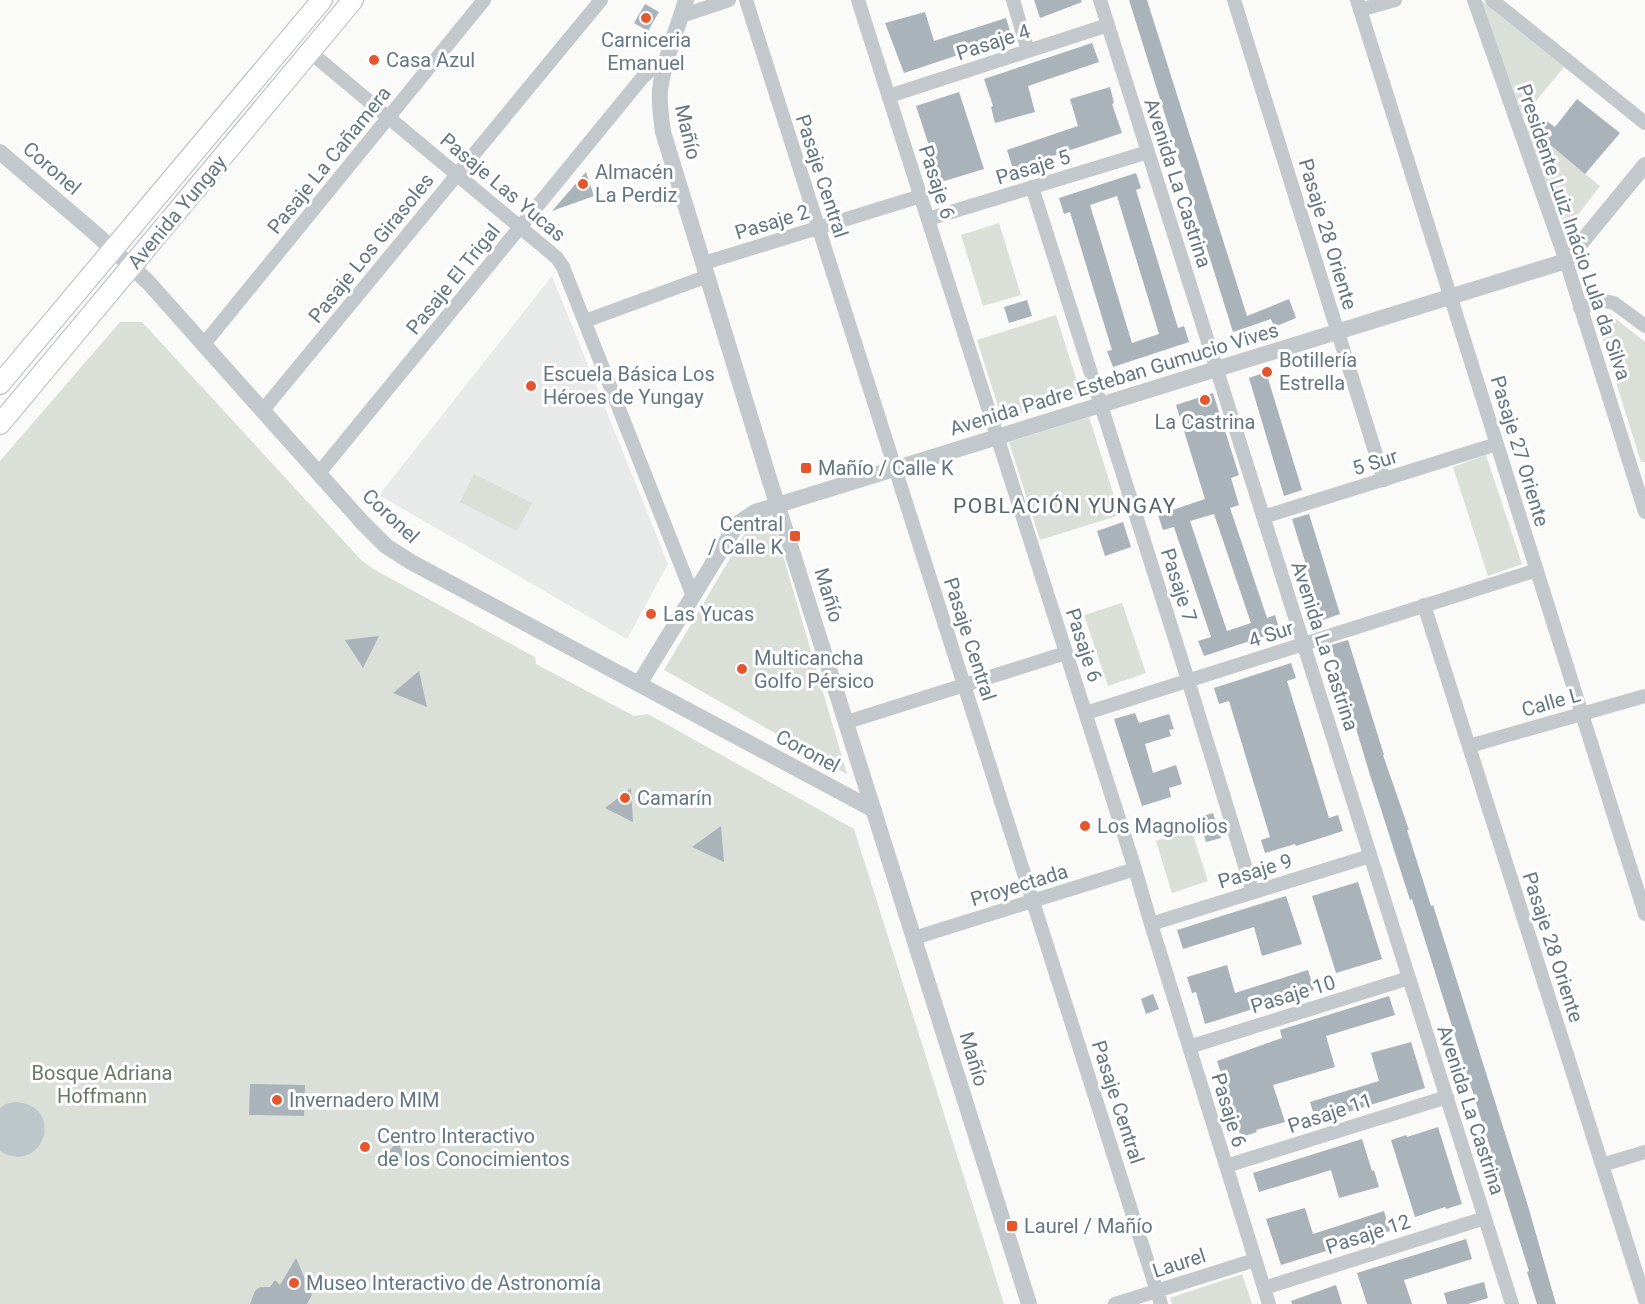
<svg xmlns="http://www.w3.org/2000/svg" width="1645" height="1304" font-family="Roboto,sans-serif">
  <style>
    .built { fill: #e8e9e9 }
    .green { fill: #dadfd7 }
    .water { fill: #bbc7cb }
    .building { fill: #aab3b9; fill-rule: evenodd }
    .lines { fill: none; stroke-linecap: round; stroke-linejoin: round }
    .secondary-casing { stroke: #b3babf; stroke-width: 22 }
    .minor { stroke: #c3c8cc; stroke-width: 14 }
    .tertiary { stroke: #c3c8cc; stroke-width: 16 }
    .secondary { stroke: #fff; stroke-width: 20 }
    .poi-dot { fill: #e4572e; stroke: #fff; stroke-width: 2 }
    .labels { text-anchor: middle; stroke-width: 6; stroke-linejoin: round; paint-order: stroke }
    .poi-label { font-size: 20px; fill: #657683; stroke: #fff; text-anchor: start }
    .street-label { font-size: 20px; fill: #657683; stroke: #fff }
    .park-label { font-size: 20px; fill: #687a64; stroke: #fff }
    .neighbourhood-label { font-size: 21px; letter-spacing: 1.5px; fill: #57646e; stroke: #fff }
  </style>
  <rect width="100%" height="100%" fill="#fafaf8"/>
  <path class="built" d="M552 276 668 564 627 639 379 495Z"/>
  <path class="green" d="M1481 0 1564 67 1523 117Z
    M1525 124 1600 186 1571 224 1555 215Z
    M999 223 1021 295 983 306 961 235Z
    M1610 314 1645 342V462H1641L1595 315Z
    M1056 315 1081 394 1002 419 977 340Z
    M120 322H142L362 561 375 570 535 657 536 664 634 716 648 714 854 829 1004 1304H0V461Z
    M1089 417 1120 515 1040 540 1009 442Z
    M1486 455 1522 564 1488 576 1453 467Z
    M474 474 532 503 517 531 460 502Z
    M772 518 847 774 664 670 752 521Z
    M1122 603 1146 673 1108 686 1084 615Z
    M1191 829 1208 881 1172 893 1156 841Z
    M1242 1274 1252 1304H1172L1170 1298Z"/>
  <path class="water" d="M15 1102C67 1105 43 1177 0 1151V1108L6 1104Z"/>
  <path class="building" d="M1034 0H1081L1082 2 1040 18Z
    M1129 0H1147L1247 316 1289 299 1296 318 1274 327 1271 319 1233 332Z
    M645 4 659 12 648 31 634 23Z
    M925 12 934 41 1006 18 1012 37 904 73 885 23Z
    M1092 43 1099 62 1028 86 1035 112 995 123 991 107 993 106 984 79Z
    M1110 87 1114 103 1112 104 1122 133 1013 169 1007 150 1078 126 1070 99Z
    M959 92 984 169 941 182 916 106Z
    M1577 99 1620 133 1585 174 1535 132 1545 120 1555 127Z
    M586 172 594 196 552 211Z
    M1136 173 1141 188 1136 190 1178 328 1184 326 1189 342 1113 367 1107 351 1112 350 1070 212 1064 214 1059 198ZM1117 196 1159 334 1132 343 1090 205Z
    M1027 300 1032 316 1009 323 1004 307Z
    M1266 372 1302 490 1284 496 1249 378Z
    M1213 393 1239 475 1231 478 1239 505 1230 508 1267 618 1275 615 1280 631 1204 656 1198 641 1211 637 1174 527 1163 530 1158 515 1205 499 1176 405ZM1214 514 1251 623 1227 631 1190 521Z
    M1309 514 1340 614 1323 620 1292 519Z
    M1123 522 1131 547 1105 556 1097 531Z
    M379 636 363 668 345 640Z
    M1348 640 1384 755H1383L1409 830H1407L1431 906 1433 905 1528 1206 1556 1304H1537L1527 1272 1529 1271 1412 899 1410 900 1370 775 1331 645Z
    M1291 663 1296 678 1287 681 1329 818 1338 815 1343 831 1296 846 1295 844 1265 853 1261 840 1270 837 1229 701 1219 704 1214 688Z
    M419 671 427 707 393 693Z
    M1135 713 1139 723 1169 714 1174 729 1169 730 1171 736 1145 744 1153 773 1176 765 1182 784 1169 788 1171 797 1142 806 1114 719Z
    M631 788 633 822 605 808Z
    M1213 813 1221 838 1206 842 1199 817Z
    M721 826 724 862 692 847Z
    M1358 882 1382 959 1336 973 1312 896Z
    M1286 896 1302 944 1262 956 1254 927 1183 949 1177 930Z
    M1227 965 1235 993 1308 970 1314 990 1205 1024 1196 992 1192 993 1187 977Z
    M1153 994 1159 1009 1146 1014 1141 999Z
    M1389 996 1395 1015 1326 1036 1335 1067 1273 1085 1285 1122 1256 1130 1257 1132 1241 1137 1217 1061 1282 1038 1280 1030Z
    M1411 1042 1425 1088 1316 1122 1310 1102 1379 1081 1371 1053Z
    M250 1084 305 1085 304 1116 249 1115Z
    M1438 1127 1462 1204 1446 1209 1445 1207 1415 1217 1391 1140 1406 1135 1407 1137Z
    M1362 1139 1372 1171 1374 1170 1379 1187 1339 1198 1331 1170 1259 1192 1253 1173Z
    M397 1141 404 1154 394 1170 385 1157Z
    M1305 1208 1313 1234 1384 1211 1390 1231 1281 1265 1266 1219Z
    M1466 1239 1472 1259 1404 1280 1412 1304H1367L1357 1273Z
    M296 1258 312 1295 307 1304H250L255 1291 260 1287H270L275 1280 280 1285Z
    M1484 1282 1488 1298 1468 1304H1447L1444 1293Z
    M1336 1285 1342 1304H1292L1291 1301Z"/>
  <g class="lines">
    <defs>
      <path id="secondary" d="M0 384 322 0
        M0 424 353 0"/>
    </defs>
    <use href="#secondary" class="secondary-casing"/>
    <path class="minor" d="M746 0 1161 1304
      M858 0 1135 869 1151 924 1269 1304
      M1013 0 1028 51
      M1100 0 1512 1304
      M1234 0 1384 480
      M1357 0 1645 914
      M1474 0 1566 261 1645 512
      M1492 0 1645 123
      M1360 10 1395 0
      M681 16 729 0
      M310 52 557 258 563 267 693 596
      M889 96 1108 25
      M1032 187 1188 680 1253 892
      M928 219 1148 152
      M704 263 921 196
      M1580 308 1604 301 1614 303 1645 326
      M585 321 708 276
      M204 344 484 0
      M263 410 601 0
      M319 473 642 78 652 69 668 58
      M1263 517 1497 444
      M1424 605 1645 1300
      M1086 713 1537 570
      M847 722 1066 653
      M1469 746 1645 696
      M1151 924 1370 856
      M914 938 1135 869
      M1189 1047 1409 978
      M1602 1165 1645 1152
      M1226 1166 1447 1097
      M1264 1288 1485 1218
      M1115 1304 1255 1260"/>
    <path class="tertiary" d="M686 0C678 27 663 63 660 90 659 104 661 118 663 132L768 475 1029 1304
      M0 152 96 234 148 282 362 522 386 546 411 562 874 810
      M639 684 734 529 740 522 755 512 1566 261 1645 165"/>
    <use href="#secondary" class="secondary"/>
  </g>
  <g class="poi-dot">
    <circle cx="646" cy="18" r="6"/>
    <circle cx="374" cy="60" r="6"/>
    <circle cx="583" cy="184" r="6"/>
    <circle cx="1267" cy="372" r="6"/>
    <circle cx="531" cy="386" r="6"/>
    <circle cx="1205" cy="400" r="6"/>
    <rect x="800" y="462" width="12" height="12" rx="3"/>
    <rect x="789" y="530" width="12" height="12" rx="3"/>
    <circle cx="651" cy="614" r="6"/>
    <circle cx="742" cy="669" r="6"/>
    <circle cx="625" cy="798" r="6"/>
    <circle cx="1085" cy="826" r="6"/>
    <circle cx="277" cy="1100" r="6"/>
    <circle cx="365" cy="1147" r="6"/>
    <rect x="1006" y="1220" width="12" height="12" rx="3"/>
    <circle cx="294" cy="1283" r="6"/>
  </g>
  <g class="labels">
    <g class="poi-label">
      <text x="646" y="47" text-anchor="middle">Carniceria<tspan x="646" dy="23">Emanuel</tspan></text>
      <text x="386" y="67">Casa Azul</text>
      <text x="595" y="179">Almacén<tspan x="595" dy="23">La Perdiz</tspan></text>
      <text x="1279" y="367">Botillería<tspan x="1279" dy="23">Estrella</tspan></text>
      <text x="543" y="381">Escuela Básica Los<tspan x="543" dy="23">Héroes de Yungay</tspan></text>
      <text x="1205" y="429" text-anchor="middle">La Castrina</text>
      <text x="818" y="475">Mañío / Calle K</text>
      <text x="783" y="531" text-anchor="end">Central<tspan x="783" dy="23">/ Calle K</tspan></text>
      <text x="663" y="621">Las Yucas</text>
      <text x="754" y="665">Multicancha<tspan x="754" dy="23">Golfo Pérsico</tspan></text>
      <text x="637" y="805">Camarín</text>
      <text x="1097" y="833">Los Magnolios</text>
      <text x="289" y="1107">Invernadero MIM</text>
      <text x="377" y="1143">Centro Interactivo<tspan x="377" dy="23">de los Conocimientos</tspan></text>
      <text x="1024" y="1233">Laurel / Mañío</text>
      <text x="306" y="1290">Museo Interactivo de Astronomía</text>
    </g>
    <g class="street-label">
      <text transform="translate(993 42) rotate(-18)" y="7">Pasaje 4</text>
      <text transform="translate(688 132) rotate(77)" y="7">Mañío</text>
      <text transform="translate(329 160) rotate(-51)" y="7">Pasaje La Cañamera</text>
      <text transform="translate(1033 167) rotate(-17)" y="7">Pasaje 5</text>
      <text transform="translate(52 168) rotate(41)" y="7">Coronel</text>
      <text transform="translate(822 176) rotate(72)" y="7">Pasaje Central</text>
      <text transform="translate(937 182) rotate(72)" y="7">Pasaje 6</text>
      <text transform="translate(1178 183) rotate(72)" y="7">Avenida La Castrina</text>
      <text transform="translate(503 187) rotate(40)" y="7">Pasaje Las Yucas</text>
      <text transform="translate(177 212) rotate(-50)" y="7">Avenida Yungay</text>
      <text transform="translate(772 222) rotate(-17)" y="7">Pasaje 2</text>
      <text transform="translate(1574 232) rotate(71)" y="7">Presidente Luiz Inácio Lula da Silva</text>
      <text transform="translate(1328 234) rotate(73)" y="7">Pasaje 28 Oriente</text>
      <text transform="translate(371 248) rotate(-51)" y="7">Pasaje Los Girasoles</text>
      <text transform="translate(453 279) rotate(-51)" y="7">Pasaje El Trigal</text>
      <text transform="translate(1114 379) rotate(-17)" y="7">Avenida Padre Esteban Gumucio Vives</text>
      <text transform="translate(1520 451) rotate(73)" y="7">Pasaje 27 Oriente</text>
      <text transform="translate(1375 462) rotate(-17)" y="7">5 Sur</text>
      <text transform="translate(391 516) rotate(43)" y="7">Coronel</text>
      <text transform="translate(1179 585) rotate(72)" y="7">Pasaje 7</text>
      <text transform="translate(829 595) rotate(73)" y="7">Mañío</text>
      <text transform="translate(1271 634) rotate(-18)" y="7">4 Sur</text>
      <text transform="translate(970 639) rotate(72)" y="7">Pasaje Central</text>
      <text transform="translate(1084 645) rotate(72)" y="7">Pasaje 6</text>
      <text transform="translate(1325 646) rotate(72)" y="7">Avenida La Castrina</text>
      <text transform="translate(1551 702) rotate(-16)" y="7">Calle L</text>
      <text transform="translate(808 751) rotate(28)" y="7">Coronel</text>
      <text transform="translate(1255 871) rotate(-17)" y="7">Pasaje 9</text>
      <text transform="translate(1019 885) rotate(-17)" y="7">Proyectada</text>
      <text transform="translate(1553 947) rotate(72)" y="7">Pasaje 28 Oriente</text>
      <text transform="translate(1293 994) rotate(-17)" y="7">Pasaje 10</text>
      <text transform="translate(974 1059) rotate(73)" y="7">Mañío</text>
      <text transform="translate(1118 1102) rotate(72)" y="7">Pasaje Central</text>
      <text transform="translate(1229 1110) rotate(73)" y="7">Pasaje 6</text>
      <text transform="translate(1471 1110) rotate(72)" y="7">Avenida La Castrina</text>
      <text transform="translate(1330 1113) rotate(-18)" y="7">Pasaje 11</text>
      <text transform="translate(1368 1234) rotate(-18)" y="7">Pasaje 12</text>
      <text transform="translate(1179 1263) rotate(-18)" y="7">Laurel</text>
    </g>
    <g class="park-label">
      <text x="102" y="1080">Bosque Adriana<tspan x="102" dy="23">Hoffmann</tspan></text>
    </g>
    <g class="neighbourhood-label">
      <text x="1065" y="513">POBLACIÓN YUNGAY</text>
    </g>
  </g>
</svg>
